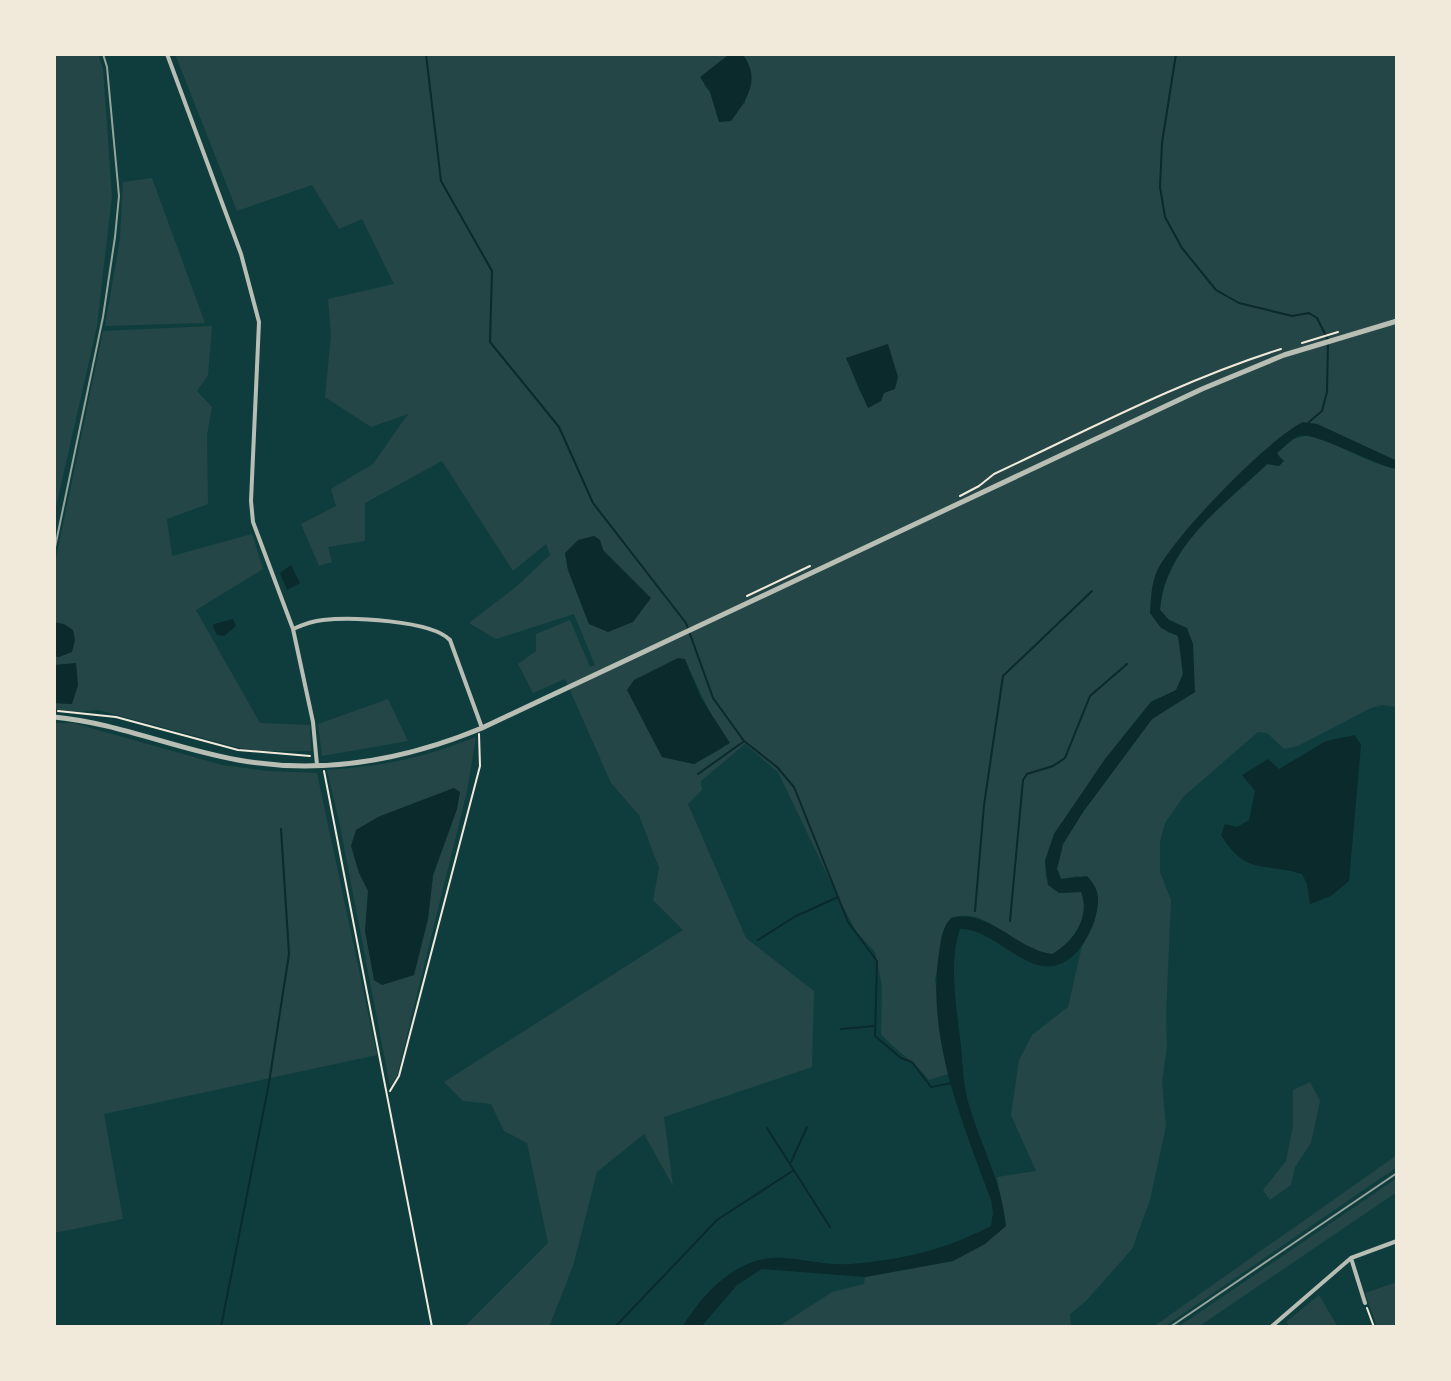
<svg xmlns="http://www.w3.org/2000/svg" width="1451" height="1381" font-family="Arial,sans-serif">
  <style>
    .green { fill: #244646; fill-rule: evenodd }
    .water { fill: #0a2a2b }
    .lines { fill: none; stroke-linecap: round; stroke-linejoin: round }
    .stream { stroke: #0a2a2b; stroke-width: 2 }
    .path { stroke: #f1e9da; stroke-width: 2 }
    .minor { stroke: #b8beb3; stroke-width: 4 }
    .tertiary { stroke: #b8beb3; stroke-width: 5 }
    .rail { stroke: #97a49c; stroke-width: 2 }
  </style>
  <rect width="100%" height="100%" fill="#0f3d3e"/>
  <path class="green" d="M54 54H98L103 69 112 196 97 326 54 516Z
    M175 54H734L727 56 704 85 710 92 720 122 745 103 747 60 742 54H1397V461L1317 424 1261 453 1191 526 1156 573 1150 613 1167 632 1178 636C1180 650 1187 671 1180 685 1175 696 1157 695 1149 704 1115 745 1085 789 1054 834L1045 861 1046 878 1059 893 1082 892C1090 918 1073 942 1052 955 1047 954 1043 954 1039 953 1014 945 972 896 946 924L935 980 948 1074 929 1080C915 1062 897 1052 881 1034L882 986 875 952 856 931 839 899 778 772 745 744 701 781 702 790 688 804 746 938 814 991 812 1067 664 1117 673 1186 644 1134 597 1172 573 1266 549 1327H464L548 1243 527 1143 504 1131 491 1104 463 1101 444 1082 683 930 653 900 659 868 639 815 611 783 565 679 533 693 518 664 536 651V634L570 620 590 667 595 665 574 614 496 639 469 623 517 586 550 555 546 544 513 571 442 461 365 503V541L328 547 332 562 319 566 301 524 336 506 331 489 373 464 408 414 371 427 325 397 331 334 328 299 394 284 362 219 339 229 312 185 237 211ZM888 344 867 402C857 392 854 372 846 358ZM600 540 603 550 589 624 568 570 565 553ZM692 675 712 717 723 748 694 764 662 757Z
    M152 178 205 323 105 326 120 238 123 182Z
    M212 326 208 375 197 391 212 407 207 435 208 504 167 519 172 556 252 534 263 569 196 610 260 723 310 725 311 751H251L98 710 74 712 54 709V703L72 704 75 664 54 665V656L59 657 56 622H54V568L103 331Z
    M1308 435C1339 443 1365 463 1397 469V707L1382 705 1371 708 1298 746 1284 749 1267 733 1258 732 1183 797 1165 823 1160 842V872L1171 900 1166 1017 1167 1046 1162 1082 1166 1126 1150 1200 1132 1249 1086 1301 1070 1314 1071 1327H778L832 1292 864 1284 865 1277 953 1261 1006 1226 997 1177 1036 1171 1011 1115 1019 1060 1032 1035 1068 1007 1082 946 1095 920 1078 876 1061 879 1057 869 1063 844 1083 812 1152 719 1195 692 1175 622 1169 620 1160 610C1166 546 1223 505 1268 464L1279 466 1278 452 1294 439Z
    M388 699 408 741 322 756 318 724Z
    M54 723H73L222 765 267 771 317 773 377 1055 104 1114 123 1219 54 1233Z
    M476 737 467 791 397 1076 390 1086 340 826 327 770C384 766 423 758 476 737ZM454 788 457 809 433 875 428 919 365 931 378 817Z
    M1310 1082 1320 1101 1311 1143 1295 1167 1291 1185 1270 1200 1263 1190 1286 1161 1293 1126V1090Z
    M1397 1155V1167L1164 1327H1153Z
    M1397 1178V1192L1198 1327H1178Z
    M1397 1282V1327H1377L1365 1293Z
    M1319 1295 1338 1327H1290L1286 1322Z"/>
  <path class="water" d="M734 54H742C762 78 747 100 731 121L719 122 710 92 700 77 727 56Z
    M888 344 898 377 895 389 884 393 881 401 868 408 846 358Z
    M1303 422 1317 424 1397 461V469C1374 465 1314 431 1299 436 1291 439 1284 447 1278 452L1277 454 1284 461 1279 466 1267 464C1225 504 1164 547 1160 610L1169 620 1187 628 1193 644 1195 692 1152 719 1083 812 1063 844 1057 869 1061 879 1087 876C1099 889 1100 898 1096 915 1093 928 1085 943 1076 953 1036 994 1000 928 960 929 948 963 957 1011 961 1046 963 1067 963 1088 970 1108 983 1151 1001 1180 1006 1226L985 1244 953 1261 865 1277 762 1269 737 1285 701 1327H682C704 1292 738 1255 783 1258 805 1259 828 1266 850 1264 901 1260 945 1250 991 1226L993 1213 991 1200C962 1121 926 1038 939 953 941 939 942 928 951 918 989 908 1017 950 1052 954 1073 942 1091 918 1081 892L1059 893 1048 885 1045 861 1054 834 1105 759 1151 702 1176 690 1183 674 1178 636 1161 628 1150 613C1151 600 1151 584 1157 571 1174 536 1268 439 1303 422Z
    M594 536 600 540 603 550 651 598 633 622 608 632 589 624 568 570 565 553 578 540Z
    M291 565 300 583 287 590 280 573Z
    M233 619 236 626 224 636 217 635 213 627 214 624Z
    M54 622 64 624 73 630 75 640 72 652 59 657 54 656Z
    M678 658 685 659 701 698 730 743 694 764 662 757 627 690 634 680Z
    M76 663 78 685 72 704 54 703V665Z
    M1355 735 1361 745 1349 881 1331 896 1310 904 1307 884 1302 874C1264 862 1246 876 1221 835L1225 824 1237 827 1249 820 1255 791 1242 775 1268 759 1279 769 1326 741Z
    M454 788 460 792 457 809 433 875 428 919 414 975 382 985 374 980 365 931 368 891 359 873 351 846 356 830 378 817Z"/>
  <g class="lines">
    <path class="stream" d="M426 54 441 181 492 271 490 342 559 427 593 503 686 623 713 698 744 741 777 767 794 787 848 922 877 961 875 1036 901 1058 912 1062 931 1087 952 1083
      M1176 54 1162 143 1160 187 1165 217 1182 248 1216 290 1239 303 1292 316 1309 313 1317 318 1328 340 1327 392 1322 411 1309 422
      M698 774 743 742
      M975 911 984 805 1003 676 1092 591
      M1010 921 1023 780 1027 774 1053 766 1065 758 1090 696 1127 664
      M758 940 794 917 838 897
      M841 1029 875 1026
      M767 1128 830 1227
      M791 1162 807 1127
      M221 1327 269 1083 289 954 281 829
      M615 1327 717 1220 794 1170"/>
    <path class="path" d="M1302 343 1338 332
      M960 496 979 486 994 474C1088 430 1182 380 1281 349
      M747 596 810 566
      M58 711 116 717 238 750 310 756
      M324 771 432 1327
      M390 1091 399 1076 480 766 479 734
      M1367 1308 1374 1327"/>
    <path class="minor" d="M167 54 241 254 259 322 251 501 253 522 293 629 313 722 317 765
      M293 629C302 625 312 621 323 620 351 617 431 620 450 640L482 728
      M1351 1258 1365 1303
      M1271 1327 1351 1258 1397 1241"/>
    <path class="tertiary" d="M54 717C118 723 175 749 238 760 321 775 405 760 482 728L1202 389 1284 355 1397 321"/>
    <path class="rail" d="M54 552 103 317 115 237 119 196 107 67 103 54
      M1170 1327 1397 1173"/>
  </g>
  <rect width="1451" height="1381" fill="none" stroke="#f1e9da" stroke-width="112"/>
</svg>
